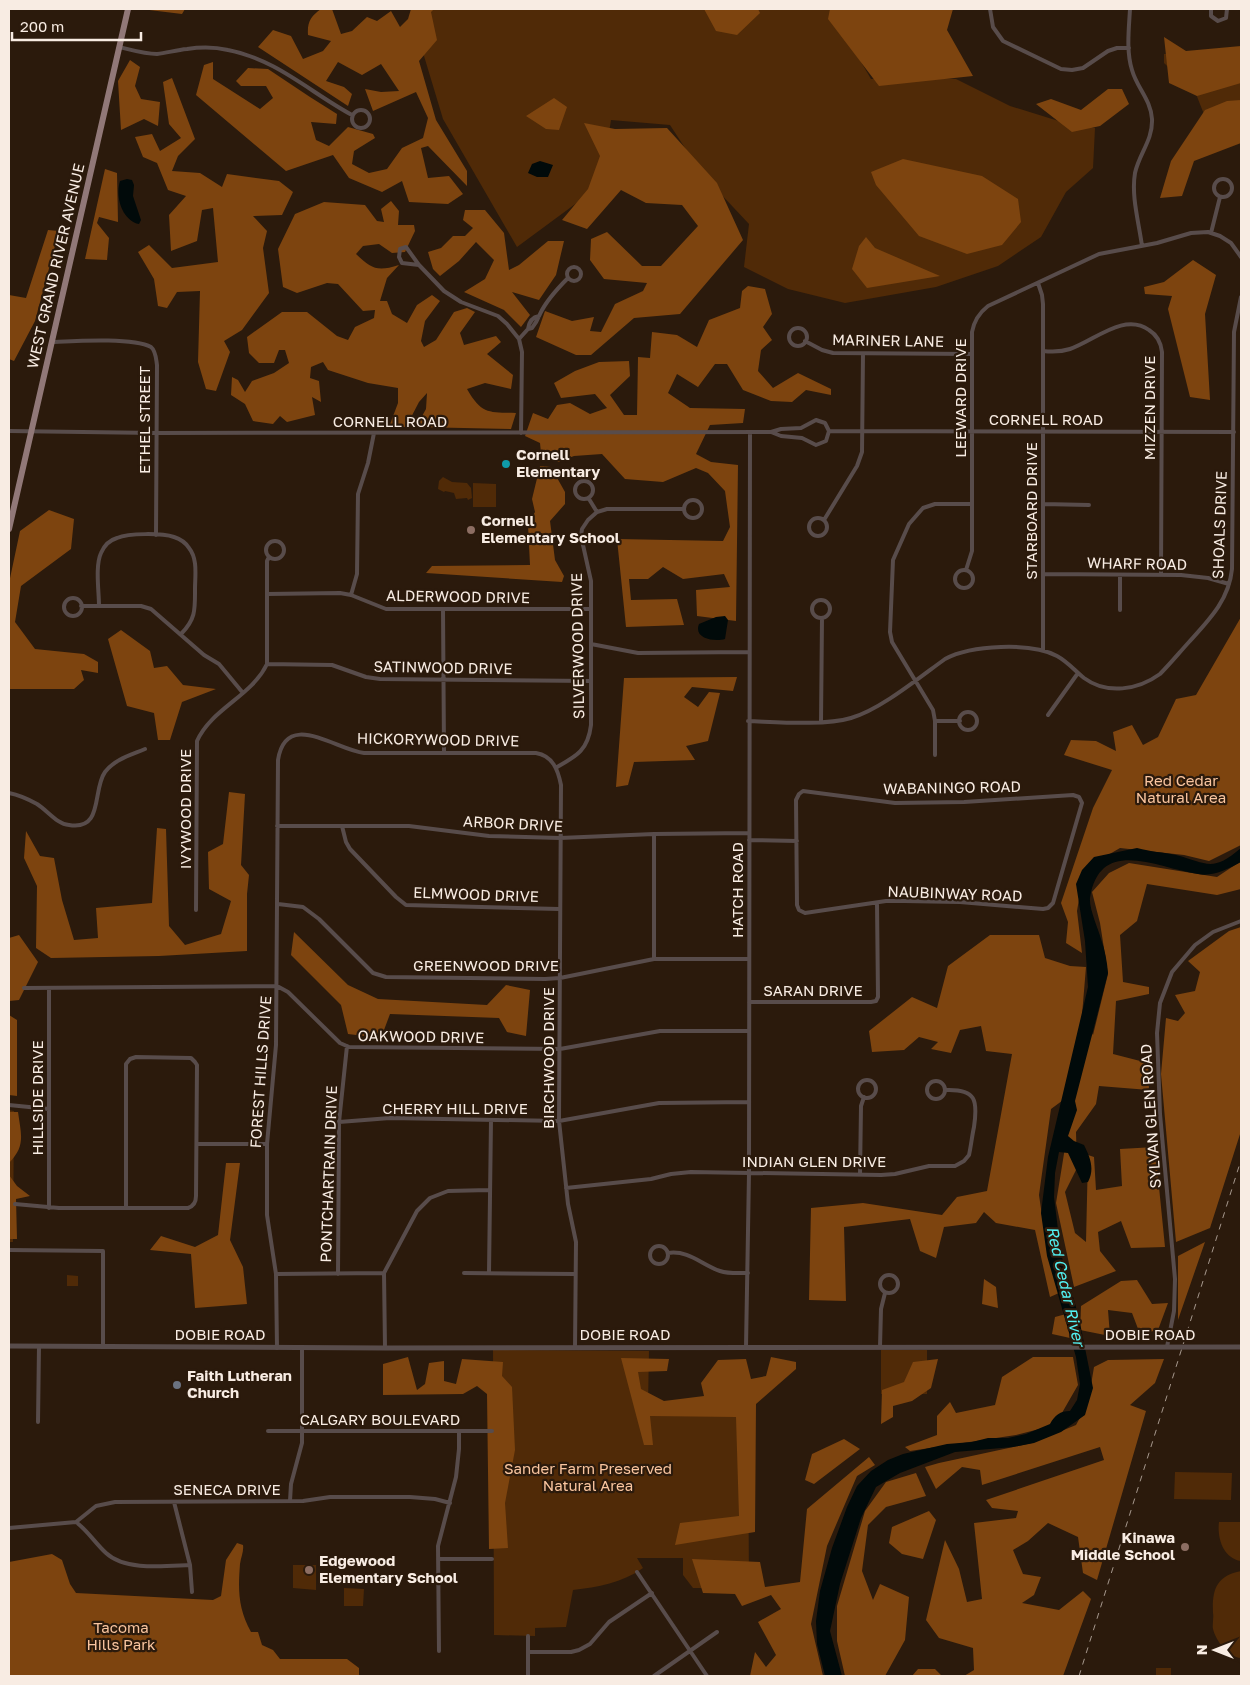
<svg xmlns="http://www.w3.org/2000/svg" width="1250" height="1685" font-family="'Golos Text',sans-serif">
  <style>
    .green { fill: #502a07 }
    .forest { fill: #7d440f }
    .water { fill: #010a0a }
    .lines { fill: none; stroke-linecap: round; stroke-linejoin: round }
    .minor { stroke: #584c4b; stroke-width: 4 }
    .tertiary { stroke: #584c4b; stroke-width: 5 }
    .primary { stroke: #917878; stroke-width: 6 }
    .rail { stroke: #a6988d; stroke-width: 1; stroke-dasharray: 6 6; stroke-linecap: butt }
    .culture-dot { fill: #0f9aa8; stroke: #2b1a0c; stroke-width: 2 }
    .education-dot { fill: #8d6e63; stroke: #2b1a0c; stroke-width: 2 }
    .worship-dot { fill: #6b7280; stroke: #2b1a0c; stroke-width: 2 }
    .labels { text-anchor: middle; stroke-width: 4.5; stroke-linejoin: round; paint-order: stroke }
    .street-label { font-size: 15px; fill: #f8ece3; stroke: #2b1a0c }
    .poi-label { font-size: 15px; font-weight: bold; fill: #f8ece3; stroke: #2b1a0c; text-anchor: start }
    .park-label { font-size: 15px; fill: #fac59f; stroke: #2b1a0c }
    .water-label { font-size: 16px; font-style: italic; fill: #52f1f2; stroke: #2b1a0c }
  </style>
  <rect width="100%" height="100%" fill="#2b1a0c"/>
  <path class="green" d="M423 9H846L847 38 871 79 914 77 956 79 1010 106 1065 123 1095 128 1093 168 1066 192 1041 237 998 266 936 287 845 303 788 289 744 267 749 224 702 174 670 125 611 120 601 185 517 247 443 119 421 46Z
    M1241 47V139L1211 132 1196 94 1164 63V54H1233Z
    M443 477 452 482 467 483 471 488 472 498 468 500 467 498 456 499 454 493 445 491 444 492 438 489 439 481Z
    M473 483 496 484V507H473Z
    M9 1110 14 1111 13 1242H9Z
    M67 1275 78 1276V1286H67Z
    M493 1350 649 1351 648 1405 748 1406 749 1588H693L683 1575V1558H637L643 1568C622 1583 598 1587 573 1590L566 1627 535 1628V1636L494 1635Z
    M881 1350H927V1394H881Z
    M1175 1472 1232 1473 1231 1500 1174 1499Z
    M1219 1522H1241V1561C1223 1558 1217 1538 1219 1522Z
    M293 1565H316V1590L293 1588Z
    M1241 1571V1658C1228 1657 1216 1641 1213 1629 1212 1624 1214 1618 1213 1613 1212 1590 1216 1576 1241 1571Z
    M344 1588 364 1589 363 1606H344Z
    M1156 1668H1171V1675H1156Z"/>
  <path class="forest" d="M141 9H185L182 14Z
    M321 9H335H332L341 34 352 31 367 17 377 21 391 11 400 27 408 19 411 9H434L431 12 437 40 419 61 436 120 467 171V186L428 146 421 148 428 178 449 176 463 194 448 204 409 202 402 181 382 192 349 178 333 155 286 171 196 95 204 65 213 62V79L260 109 273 98 266 86H241L236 81 248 68 268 69 310 97 337 114 336 124 311 122 316 140 329 146 348 127 373 134 375 138 354 151 352 164 369 173 387 169 402 148 423 138 428 118 416 92 373 111 365 89 381 92 399 91 381 64 362 75 338 62 326 81 344 87 352 94 348 106 258 47 273 30 291 36 303 59 323 51 331 41 308 35C307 22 311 16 321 9Z
    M704 9H758L760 13 737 35 716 31Z
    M830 9H953L947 30 973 76 879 86 828 19Z
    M1164 37 1186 51 1241 46V83L1197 96 1169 83Z
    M130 60 140 67 135 86 141 99 160 102 158 126 144 119 121 130 118 81Z
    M172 78 195 139 178 156 172 171 200 173 222 187 227 174 279 181 293 192 282 215 253 216 267 231 263 248 269 293 242 330 224 341 230 352 216 391 206 389 198 362 200 291 177 292 167 308 158 306 154 279 138 252 149 245 172 268 218 262 213 208 202 210 197 241 171 251 169 215 186 196 168 190 157 163 143 157 135 137 152 134 160 151 181 138 169 124 163 82Z
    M1108 89H1122L1129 104 1100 126 1072 132 1036 104 1051 99 1081 110Z
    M554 98 567 107 559 130 546 129 526 116Z
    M1241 100V143L1194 161 1182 196 1160 198 1171 161 1205 110 1227 101Z
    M584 123 615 129 667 128 717 183 743 240 680 314 634 318 591 355H576L536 337 545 311 572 321 594 317 590 331 601 332 615 304 643 291 647 283 604 279 590 260 591 239 607 232 642 266H661L698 226 682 205 646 203 621 190 587 229 562 220 588 189 600 156Z
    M903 159 982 176 1018 199 1021 222 1002 245 967 254 919 236 876 185 871 172Z
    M105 169 117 173 118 222 99 217 97 223 109 238 107 260 85 259Z
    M391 201 399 211 398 225H414L415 231 405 252 392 253 379 244 363 246 356 254C372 269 377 272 399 265L387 278 380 301H387L392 314 407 323 417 305 432 295 440 301 425 321 421 341 424 347 436 340 454 312 467 308 475 312 460 333 464 345 496 336 501 342 487 354 513 375 511 389 485 383 467 389C482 415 489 412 516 413L511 429 416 427 426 409 427 393 419 402 406 427H389L398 403V388L368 383 328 370 323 362 311 367 310 378 319 381 321 402 312 397 315 415 287 422 280 416 273 424 253 421 245 404 231 395 232 377 238 380 245 392 252 381 274 373 289 363 285 350H279L274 363H259L249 353 247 337 282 312H307L337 336 348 340 355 327 374 318 375 310 363 311 338 284 327 283 297 293 283 287 278 249 295 214 324 202 365 205 377 221 384 222 381 209Z
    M465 210H485L504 233 509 270 519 265 548 241H564L556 275 539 300 512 292 530 315 521 327 504 310 464 292 485 279 494 260 476 242 459 261 440 276 433 269 428 252 441 248 453 236H465L473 228 463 220Z
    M48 230 59 231 35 321 14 361 9 359V295L26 298Z
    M866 237 875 248 940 276 867 288 852 269 859 246Z
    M1193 260 1216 275 1205 314 1210 400 1190 397 1168 309 1172 296 1145 294 1144 287 1164 282Z
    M748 286 765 289 772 314 763 327 772 340 761 350 758 371 773 388 798 373 831 389V395L806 390 792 402 771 401 743 390 727 364H715L698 387 677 374 668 393 690 408 745 409 743 423 710 425 696 454 711 462 738 465 736 621 697 616 696 590 730 587 724 574 683 579 663 567 648 579H629L631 600 677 599 684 625 626 627 617 539 723 541 730 527 725 491 708 473 696 468 663 482 625 479 602 454 574 456 558 462 541 453 540 443 525 436 533 413 548 419 557 405 570 403 590 414 607 408 595 394 561 398 554 383 575 371 599 362 629 361 630 376 610 395 624 415H637L638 357 650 358 652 332 677 335 697 347 709 320 740 308 742 291Z
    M540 466 551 467 565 492V504L550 521 555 560 564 576 562 582 426 573 432 566 530 565 528 525 535 512 532 499Z
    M49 510 74 519 71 549 21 586 15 622 35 649 84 654 98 662V673L81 670 84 680 74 689H9V583L20 531Z
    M1241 617V845L1209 861 1184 855 1120 848 1084 869 1077 911 1082 953 1066 943 1068 922 1061 903 1093 808 1112 770 1064 755 1071 740 1096 741 1116 751 1113 732 1132 725 1143 745 1158 737 1176 699 1196 695Z
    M121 630 150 651 154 668 167 666 183 685 216 689 182 702 170 740H158L154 713 127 706 108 639Z
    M737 677 733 691 692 687 684 697 698 707 709 692 720 693 708 741 686 746 695 760 634 762 628 785 616 787 624 678Z
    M229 792 245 794 241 865 249 875 247 894V951L159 956 51 958 36 948 37 886 24 858 26 831 40 856 54 858 62 900 74 940 98 938 96 908 152 903 157 828 166 829 169 926 185 945 221 934 231 901 209 889 208 852 223 844Z
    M1241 861V889L1217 895 1147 884 1137 921 1120 935 1123 982 1149 987V994L1116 1001 1113 1054 1148 1063 1149 1090 1099 1086 1096 1104 1076 1132 1077 1168 1065 1192 1075 1233 1086 1242 1088 1155 1094 1157 1096 1190 1122 1186 1120 1149 1155 1147 1165 1247 1131 1248 1121 1221 1098 1232 1100 1251 1116 1271 1074 1287 1056 1203 1074 1092 1051 1109 1039 1195 1047 1250 1059 1293 1050 1297 1035 1230 996 1223 984 1212 976 1223 944 1227 936 1258 920 1251 910 1219 844 1227 846 1301 809 1300 811 1208 863 1203 942 1215 957 1197 987 1191 1012 1054 986 1051 981 1026 960 1030 951 1053 931 1049 938 1042 919 1037 904 1050 872 1052 869 1031 912 997 937 1008 948 966 990 935H1039L1045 958 1070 966 1086 967 1082 1015 1093 1035 1108 974 1100 923 1092 892 1109 873 1129 863 1217 877Z
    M1241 927V1131L1210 1228 1176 1242 1161 1074 1166 1018 1178 1021 1185 1013 1175 995 1195 991 1200 972 1188 961 1229 931Z
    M294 932 348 985 378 999 487 1005 506 985 530 990 526 1036 507 1032 499 1018 390 1014 381 1038 348 1034 341 1005 291 955Z
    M19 935 38 962 19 1000 9 1001V938Z
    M9 1015 17 1020V1096L9 1095Z
    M9 1112H18C21 1134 26 1146 9 1163Z
    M226 1163H240L230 1240 243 1267 247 1304 195 1308 191 1254 150 1250 161 1236 195 1247 218 1235Z
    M9 1175 17 1186 30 1196 16 1199 17 1239H9Z
    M1205 1242 1178 1320V1256Z
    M984 1279 996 1287 998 1308 982 1304Z
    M1137 1280 1152 1304 1168 1303 1158 1330 1140 1334 1132 1313 1108 1310 1110 1336 1080 1330 1081 1306 1121 1281Z
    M1066 1314 1070 1338 1052 1334 1055 1317Z
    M408 1357 417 1390 425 1384 429 1363 444 1361V1381L456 1384 462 1359 503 1362 502 1376 512 1387 515 1450 505 1503 508 1548 489 1549 487 1394 477 1386 463 1394 383 1395V1364Z
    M771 1357 796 1362V1369L756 1404 755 1532 675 1545 680 1523 739 1516 736 1417 650 1416 653 1445H644L621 1358 669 1359 667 1371 638 1372 641 1389 664 1401 704 1396 701 1383 718 1360 746 1359 751 1379 766 1376Z
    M1033 1357H1073L1078 1385 1055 1425 1016 1435 910 1451 905 1447 937 1435V1416L950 1402 956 1413 995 1405 1002 1377Z
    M938 1359 931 1388 912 1401 893 1406V1417L881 1424 882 1390 904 1382 913 1362Z
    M1164 1359 1155 1383 1130 1405 1146 1411 1097 1580 1083 1573 1078 1537 1048 1523 1028 1541 1013 1550 1023 1574 1041 1577 1034 1595 1022 1603 1059 1610 1083 1591 1091 1599 1063 1676H964L974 1670 973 1648 939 1638 926 1620 945 1540 959 1569 967 1602 982 1599 974 1523 1016 1518 1018 1511 992 1508 986 1500 1104 1460 1100 1447 982 1485 980 1470 962 1467 936 1489 925 1467 939 1463 1032 1443 1076 1425 1088 1403 1094 1367 1108 1360Z
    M844 1439 860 1449 814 1484 805 1480 812 1454Z
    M869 1457 875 1465 857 1476 827 1546 811 1624 823 1676H750L755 1652 766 1667 776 1655 758 1622 781 1609 771 1595 742 1606 735 1594 703 1593 692 1559 760 1562 765 1587 800 1582 807 1509Z
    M916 1473 926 1496 886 1507 868 1525 862 1571 873 1600 880 1584 909 1597 905 1640 885 1676H845L837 1641V1606L865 1511 886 1482Z
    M929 1511 936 1520 923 1559 902 1554 889 1543 892 1527Z
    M237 1543 243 1545C244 1551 241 1557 240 1564 238 1590 238 1608 251 1632H258L262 1645 273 1650 280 1659H347L359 1668V1676H9V1562L52 1554 62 1560 70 1584 76 1593 213 1600 221 1596 226 1560Z
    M918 1669H935L942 1676H912Z"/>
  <path class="water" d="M540 161 553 165 548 177H537L528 173 532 164Z
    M127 179 132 180 134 185 133 196 141 220 139 224C122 220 115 197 120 181Z
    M725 616 728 620 725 639C715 642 693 639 699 624L716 617Z
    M1137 848C1151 852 1163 852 1176 855 1207 863 1212 873 1241 848V862C1228 869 1213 877 1198 874 1159 869 1100 835 1090 898 1089 909 1098 928 1101 939 1105 950 1107 961 1108 973L1075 1101 1077 1110 1068 1136 1074 1141 1084 1145C1090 1157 1095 1169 1088 1182L1082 1183 1068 1153 1059 1152 1055 1173 1054 1197 1061 1254 1079 1318 1093 1388 1085 1415 1061 1432 1034 1443 1013 1447 955 1452 900 1473 876 1487 861 1518 840 1584 830 1631 842 1676H825L817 1644 816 1621 820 1591 832 1548 847 1507 857 1486 871 1471 888 1460 903 1454 947 1444 972 1442 988 1438H1008L1026 1434 1050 1424C1055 1415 1060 1411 1070 1411L1077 1400 1080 1384 1076 1357 1047 1256 1041 1213 1048 1157 1088 987 1085 941 1076 884 1082 870 1094 857Z"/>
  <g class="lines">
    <path class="minor" d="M990 9 993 27 1003 41 1061 69 1072 70 1083 68 1108 51 1117 48H1129
      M1130 9C1129 28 1126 51 1132 70 1137 88 1151 100 1152 119 1153 140 1139 154 1135 173 1131 196 1139 223 1142 246
      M1211 9V16L1218 21 1226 18 1227 9
      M119 47C132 50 144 54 157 54 167 53 176 50 187 49 200 47 215 47 228 50 276 59 311 93 352 115
      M352 119a9 9 0 1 1 18 0a9 9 0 1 1-18 0Z
      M1214 188a9 9 0 1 1 18 0a9 9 0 1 1-18 0Z
      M1211 233 1220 197
      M419 265 402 263 399 257 400 249 406 247 419 265 444 291 461 302 498 316 507 324 519 339 522 352 521 433
      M567 274a7 7 0 1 1 14 0a7 7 0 1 1-14 0Z
      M1038 283 1042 295 1043 304V650
      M789 337a9 9 0 1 1 18 0a9 9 0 1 1-18 0Z
      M528 329C529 322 533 317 539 316
      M519 339 528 329 532 328C536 323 538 319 540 314 546 301 558 288 568 278
      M805 341 822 350 833 353 972 354
      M52 342C74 341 133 337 151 347 156 351 156 359 157 365L156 535
      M1043 351C1052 352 1061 352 1070 349 1094 341 1124 312 1149 330 1157 335 1161 343 1162 352L1161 574
      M9 431 156 433 771 432 781 429 801 428 816 420 825 423 829 431 826 441 816 445 802 438 781 436 771 432
      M829 431 1234 432
      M575 490a9 9 0 1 1 18 0a9 9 0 1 1-18 0Z
      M589 499 597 512
      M684 509a9 9 0 1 1 18 0a9 9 0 1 1-18 0Z
      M1043 504 1089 505
      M809 527a9 9 0 1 1 18 0a9 9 0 1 1-18 0Z
      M824 520 857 466 862 452 863 354
      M266 550a9 9 0 1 1 18 0a9 9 0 1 1-18 0Z
      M955 579a9 9 0 1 1 18 0a9 9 0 1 1-18 0Z
      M966 570 972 551V332C974 321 979 313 988 306L1099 254 1157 243 1191 233 1208 232 1220 236 1231 243 1241 257
      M1043 574 1181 575 1208 578 1229 584
      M1120 575V610
      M267 594 340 593 351 595 386 609H591
      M351 595 357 574 358 494 368 463 374 433
      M64 607a9 9 0 1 1 18 0a9 9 0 1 1-18 0Z
      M812 609a9 9 0 1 1 18 0a9 9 0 1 1-18 0Z
      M81 606H141L151 609 204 655 219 664 243 693
      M99 606C99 591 95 566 101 553 104 546 110 540 117 538 129 533 162 533 174 537 180 539 186 543 189 548 198 559 195 576 195 589 195 609 196 619 181 634
      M443 609 444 752
      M591 644 638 653 748 652
      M267 664 332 665 366 677 380 679 591 681
      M959 721a9 9 0 1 1 18 0a9 9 0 1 1-18 0Z
      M1048 715 1078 673
      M748 721C777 722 824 726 851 718 880 710 920 677 945 659 971 645 1031 642 1057 656 1068 662 1075 671 1084 678 1107 695 1138 690 1160 674 1170 664 1179 653 1189 642 1209 620 1229 600 1232 569L1234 332 1241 297
      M935 721H960
      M821 722 822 618
      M935 755V721L933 710 892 642 890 632 893 560 909 524 923 508 935 504H972
      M557 767C577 756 588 750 591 725V581L581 536 582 529 588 520 597 512 607 509H684
      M803 791 895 803 964 802 1073 795 1079 797 1082 803 1053 903 1048 908 1043 909 960 902 904 901H886L805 913 799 910 797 905 796 800 799 794Z
      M9 793C19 795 28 799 37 804 48 811 57 824 69 825 104 831 92 790 105 772 115 759 131 755 145 749
      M277 826H409L489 836 560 838 654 834 749 833
      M342 826 346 842 350 849 396 897 406 905 559 909
      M654 834V959
      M749 840 797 841
      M278 904 303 907 319 919 373 973 386 977 545 979 560 978 654 959H749
      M196 910 197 741C211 709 252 696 267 664V561L269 557
      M24 988 277 986 288 992 340 1043 349 1047 560 1049 660 1031H749
      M749 1002H871L876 1001 878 997 877 903
      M858 1089a9 9 0 1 1 18 0a9 9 0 1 1-18 0Z
      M927 1090a9 9 0 1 1 18 0a9 9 0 1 1-18 0Z
      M9 1105 49 1109
      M339 1122 390 1118 559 1121 659 1103 749 1102
      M197 1144H267
      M860 1175 861 1106 864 1097
      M566 1188 651 1179 671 1174 691 1172 881 1175 895 1174 929 1166H955L964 1161 969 1155C971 1146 972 1136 974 1127 978 1100 976 1089 946 1090
      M15 1204 59 1208H188C194 1206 196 1202 196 1196L197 1065 195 1062 191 1058 136 1057 130 1059 126 1064V1208
      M49 1208V988
      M650 1255a9 9 0 1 1 18 0a9 9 0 1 1-18 0Z
      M9 1250 103 1251V1347
      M668 1253C689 1250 702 1265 720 1271 729 1274 739 1273 748 1273
      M464 1273 575 1274
      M489 1273 491 1120
      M276 1274 384 1273
      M338 1274 339 1122 347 1046
      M880 1284a9 9 0 1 1 18 0a9 9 0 1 1-18 0Z
      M746 1347 749 1173 750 432
      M880 1347 881 1309 885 1293
      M1167 1347 1174 1311 1175 1279 1160 1114 1157 1033 1160 1003 1172 972 1195 945 1213 932 1241 921
      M277 1348 276 1274 267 1215V1144L276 1045 278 760C286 709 336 750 364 753H536C553 756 558 770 561 785L559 1121 568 1204 576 1242 575 1348
      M385 1348 384 1273 417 1211 430 1198 448 1191 489 1190
      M38 1422 39 1346
      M268 1431H492
      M290 1501 291 1484 302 1443V1348
      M174 1502 190 1565 192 1592
      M76 1522C88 1531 95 1543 106 1553 125 1571 165 1566 190 1565
      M9 1528 76 1522 96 1506 115 1502 303 1501 330 1497H410L435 1499 450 1503
      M438 1559H492
      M637 1572 707 1676
      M528 1636V1676
      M439 1651 438 1546 456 1477 459 1449V1431
      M528 1652H571L579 1650 590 1644 609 1622 652 1593
      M654 1676 717 1632"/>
    <path class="tertiary" d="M9 1346 385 1348 1241 1347"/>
    <path class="primary" d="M9 529 128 9"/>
    <path class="rail" d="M1079 1676 1241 1160"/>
  </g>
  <circle class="culture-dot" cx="506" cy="464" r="5"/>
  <g class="education-dot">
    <circle cx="471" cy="530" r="5"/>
    <circle cx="1185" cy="1547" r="5"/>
    <circle cx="309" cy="1570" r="5"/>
  </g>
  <circle class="worship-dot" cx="177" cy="1385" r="5"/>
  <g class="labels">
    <g class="street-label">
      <text transform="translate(56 266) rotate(-77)" y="5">WEST GRAND RIVER AVENUE</text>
      <text transform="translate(888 341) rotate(1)" y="5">MARINER LANE</text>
      <text transform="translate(961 398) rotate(-90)" y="5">LEEWARD DRIVE</text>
      <text transform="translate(1150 408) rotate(-90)" y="5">MIZZEN DRIVE</text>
      <text transform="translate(145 420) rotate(-90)" y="5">ETHEL STREET</text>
      <text x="1046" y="425">CORNELL ROAD</text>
      <text x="390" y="427">CORNELL ROAD</text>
      <text transform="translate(1032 511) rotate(-90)" y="5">STARBOARD DRIVE</text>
      <text transform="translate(1220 525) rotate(-88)" y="5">SHOALS DRIVE</text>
      <text transform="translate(1137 564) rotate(1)" y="5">WHARF ROAD</text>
      <text transform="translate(458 597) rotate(1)" y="5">ALDERWOOD DRIVE</text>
      <text transform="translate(578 646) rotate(-91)" y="5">SILVERWOOD DRIVE</text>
      <text transform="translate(443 668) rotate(1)" y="5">SATINWOOD DRIVE</text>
      <text transform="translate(438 740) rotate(1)" y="5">HICKORYWOOD DRIVE</text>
      <text transform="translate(952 788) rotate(-1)" y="5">WABANINGO ROAD</text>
      <text transform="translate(186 809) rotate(-90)" y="5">IVYWOOD DRIVE</text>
      <text transform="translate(513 824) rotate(3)" y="5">ARBOR DRIVE</text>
      <text transform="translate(738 890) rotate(-90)" y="5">HATCH ROAD</text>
      <text transform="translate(955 894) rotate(2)" y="5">NAUBINWAY ROAD</text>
      <text transform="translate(476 895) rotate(2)" y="5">ELMWOOD DRIVE</text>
      <text x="486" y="971">GREENWOOD DRIVE</text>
      <text x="813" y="996">SARAN DRIVE</text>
      <text transform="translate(421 1037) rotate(1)" y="5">OAKWOOD DRIVE</text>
      <text transform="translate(549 1058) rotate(-90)" y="5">BIRCHWOOD DRIVE</text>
      <text transform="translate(261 1072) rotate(-86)" y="5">FOREST HILLS DRIVE</text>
      <text transform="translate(38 1098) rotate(-90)" y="5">HILLSIDE DRIVE</text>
      <text x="455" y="1114">CHERRY HILL DRIVE</text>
      <text transform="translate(1151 1116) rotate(-94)" y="5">SYLVAN GLEN ROAD</text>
      <text x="814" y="1167">INDIAN GLEN DRIVE</text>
      <text transform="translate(329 1174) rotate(-88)" y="5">PONTCHARTRAIN DRIVE</text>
      <text x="220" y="1340">DOBIE ROAD</text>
      <text x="625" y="1340">DOBIE ROAD</text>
      <text x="1150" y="1340">DOBIE ROAD</text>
      <text x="380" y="1425">CALGARY BOULEVARD</text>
      <text x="227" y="1495">SENECA DRIVE</text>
    </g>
    <g class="poi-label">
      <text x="516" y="460">Cornell<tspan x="516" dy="17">Elementary</tspan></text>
      <text x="481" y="526">Cornell<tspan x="481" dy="17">Elementary School</tspan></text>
      <text x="187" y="1381">Faith Lutheran<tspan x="187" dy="17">Church</tspan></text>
      <text x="1175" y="1543" text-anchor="end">Kinawa<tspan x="1175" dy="17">Middle School</tspan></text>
      <text x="319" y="1566">Edgewood<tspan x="319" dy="17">Elementary School</tspan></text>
    </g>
    <g class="park-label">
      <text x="1181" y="786">Red Cedar<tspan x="1181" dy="17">Natural Area</tspan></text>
      <text x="588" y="1474">Sander Farm Preserved<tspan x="588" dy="17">Natural Area</tspan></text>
      <text x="121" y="1633">Tacoma<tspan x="121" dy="17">Hills Park</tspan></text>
    </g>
    <g class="water-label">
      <text transform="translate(1066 1286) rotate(77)" y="6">Red Cedar River</text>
    </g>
  </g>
  <rect width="1250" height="1685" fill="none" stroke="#f8ece3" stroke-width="20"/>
  <g transform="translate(1215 1650) rotate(270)" stroke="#2b1a0c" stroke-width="4" paint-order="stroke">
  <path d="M0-4L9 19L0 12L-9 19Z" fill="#f8ece3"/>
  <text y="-8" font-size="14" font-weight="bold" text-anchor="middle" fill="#f8ece3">N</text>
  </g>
  <path d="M12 32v8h129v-8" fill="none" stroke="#f8ece3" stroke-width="2.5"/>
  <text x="20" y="32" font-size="15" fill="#f8ece3" stroke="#2b1a0c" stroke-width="4" paint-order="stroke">200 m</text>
</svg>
